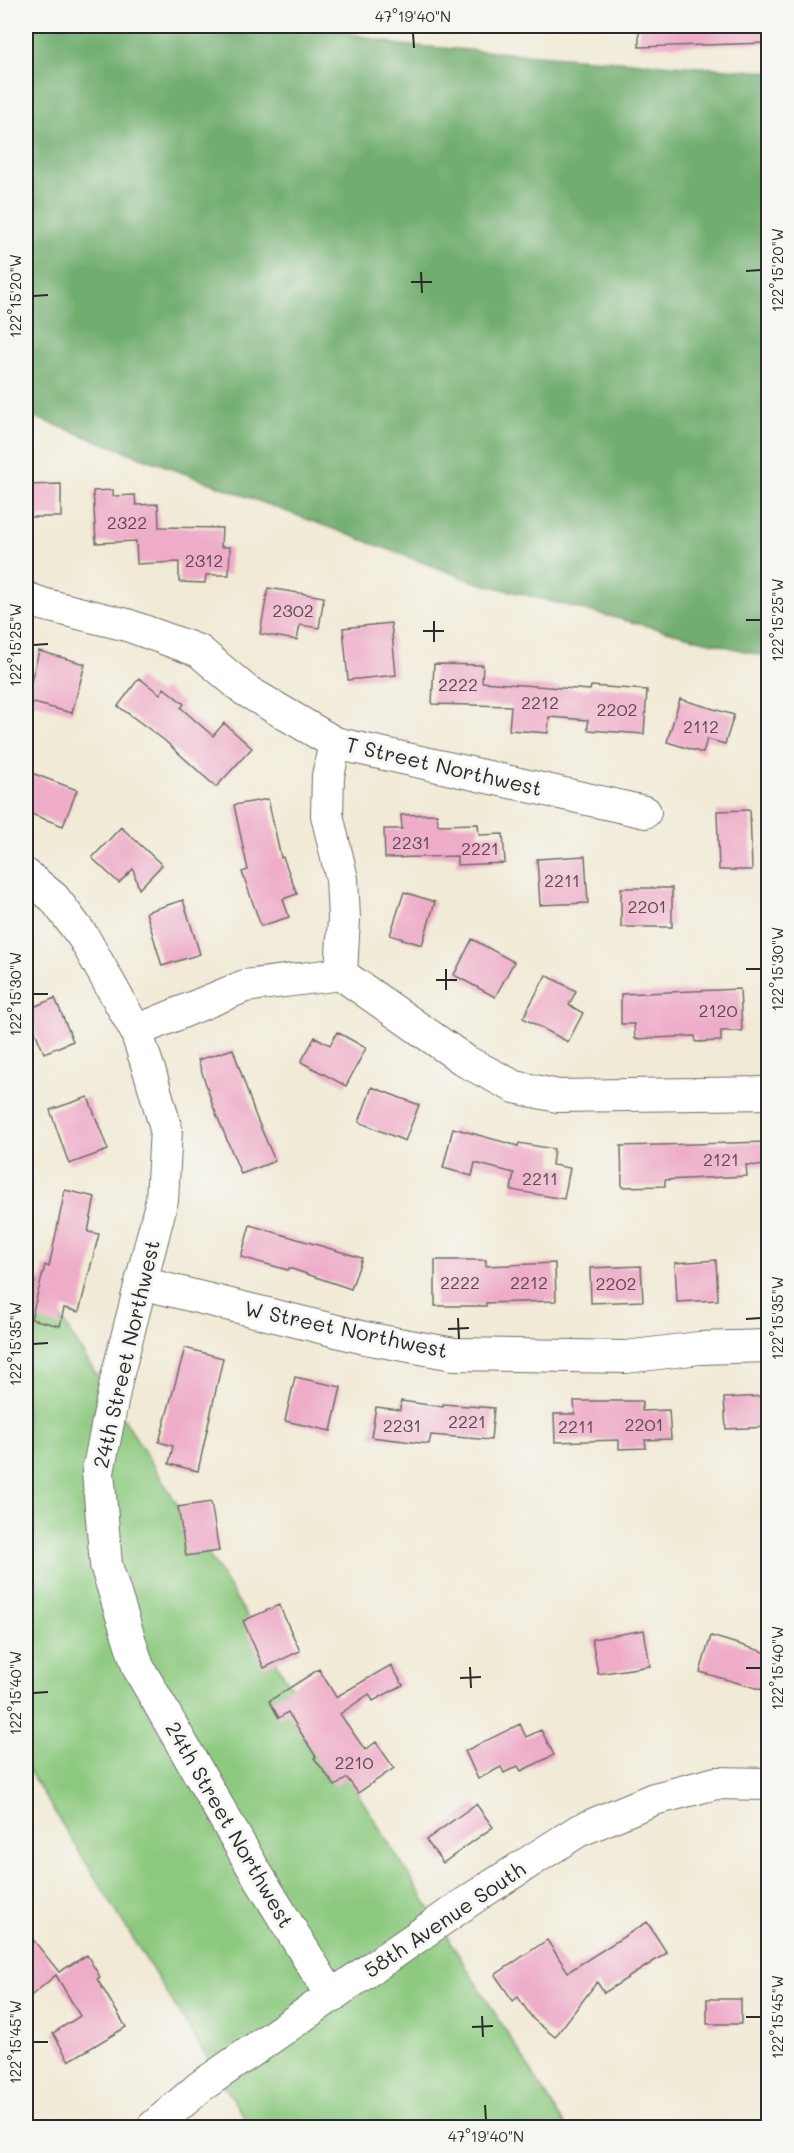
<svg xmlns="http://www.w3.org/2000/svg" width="794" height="2153" font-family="Mali,sans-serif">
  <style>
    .green { fill: #8cc97f; stroke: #5c7a55; stroke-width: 1.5 }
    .forest { fill: #71ad6e; stroke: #4e6c4c; stroke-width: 1.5 }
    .building { fill: #eeacc8 }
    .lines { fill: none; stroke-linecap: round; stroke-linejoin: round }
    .minor-casing { stroke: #706e67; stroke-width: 34 }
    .minor { stroke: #fff; stroke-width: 32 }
    .ticks { fill: none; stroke: #2b2b2b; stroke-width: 2 }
    .labels { text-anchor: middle; stroke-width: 6; stroke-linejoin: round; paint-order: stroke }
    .number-label { font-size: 18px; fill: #5c4b52 }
    .street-label { font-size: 21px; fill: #2b2b2b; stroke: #f6f6f2 }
    .neatline { fill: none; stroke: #2b2b2b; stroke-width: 2 }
    .ticks-label { font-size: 15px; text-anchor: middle; fill: #2b2b2b }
  </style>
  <rect width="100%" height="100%" fill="#f6f6f2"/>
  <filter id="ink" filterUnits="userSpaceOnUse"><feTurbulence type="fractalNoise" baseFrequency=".0167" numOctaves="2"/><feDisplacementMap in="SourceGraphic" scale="12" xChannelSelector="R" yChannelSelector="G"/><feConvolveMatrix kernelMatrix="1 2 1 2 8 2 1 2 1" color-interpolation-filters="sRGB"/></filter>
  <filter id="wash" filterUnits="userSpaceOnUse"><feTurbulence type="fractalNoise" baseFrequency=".008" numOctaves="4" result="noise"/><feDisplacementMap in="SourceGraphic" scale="24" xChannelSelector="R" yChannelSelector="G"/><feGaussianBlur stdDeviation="1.35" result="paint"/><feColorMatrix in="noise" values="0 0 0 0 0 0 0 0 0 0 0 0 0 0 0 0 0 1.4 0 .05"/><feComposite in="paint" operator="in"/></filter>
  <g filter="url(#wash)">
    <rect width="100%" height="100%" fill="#f1ead6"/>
    <path class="green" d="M26 1262 566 2127H250L26 1766Z"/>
    <path class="forest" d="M26 26H320L400 45 768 72V657L475 582 26 414Z"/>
    <g id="blocks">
      <path class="building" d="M639 26H768V43L639 47Z
        M61 484V517H26V485Z
        M113 490V496L135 495 136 505 158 504 159 527 222 528 221 547H230L229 575H206L205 583 179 582V562L137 564 136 541 96 543 93 491Z
        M268 588 324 597 319 628 300 625 297 640 260 634Z
        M391 623 396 675 348 680 343 628Z
        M39 651 85 664 72 713 26 701Z
        M434 664 483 665 482 682 590 690 591 686 647 690 644 734 588 730V720L549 717 548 733 509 730 511 706 432 704Z
        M139 678 160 694 164 688 184 704 181 708 213 736 224 723 252 748 216 787 164 740 118 706Z
        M680 699 734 715 725 744 707 739 703 753 667 742Z
        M29 772 77 790 63 826 26 812V782Z
        M268 799 281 858 283 857 297 894 283 899 289 917 261 926 242 872 248 870 234 805Z
        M750 810 752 870H719L717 811Z
        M437 814 438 825 478 824 479 835 503 834 505 863 457 865V856L385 858 384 829H402L401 815Z
        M121 827 162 865 139 889 133 869 119 883 92 858Z
        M585 856 588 903 540 905 537 859Z
        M621 888H672V927H621Z
        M404 892 435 902 422 945 390 935Z
        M183 900 200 954 162 966 146 912Z
        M472 939 514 962 495 997 454 975Z
        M546 975 576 991 569 1005 583 1013 568 1042 523 1018Z
        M740 989 742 1031H721V1041L696 1042 695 1036 635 1039 634 1024H621V994Z
        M55 998 73 1041 44 1053 26 1010Z
        M337 1032 366 1048 346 1086 301 1062 315 1037 330 1045Z
        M233 1049 255 1114 275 1161 241 1174 213 1106 198 1060Z
        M372 1087 419 1105 405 1141 359 1122Z
        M88 1097 108 1150 69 1164 50 1110Z
        M453 1128 518 1146 519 1143 554 1149 552 1165 570 1168 564 1199 511 1190 514 1173 475 1163 472 1176 443 1168Z
        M768 1142V1166L746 1165 747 1176 665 1180V1186L622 1187 621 1146Z
        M65 1190 95 1197 88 1232 99 1234 79 1312 64 1308 60 1326 31 1319 45 1265 49 1267Z
        M250 1225 362 1258 351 1289 289 1268 288 1270 241 1257Z
        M435 1260H486V1266L555 1263 556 1301 486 1303V1306H435Z
        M716 1260 718 1300 677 1302 675 1263Z
        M641 1266 643 1301 591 1303 590 1268Z
        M185 1348 223 1358 198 1471 169 1464 173 1446 159 1442Z
        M295 1377 341 1387 331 1431 285 1421Z
        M768 1396V1427L726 1429 724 1398Z
        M401 1401 443 1407V1404L494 1408 491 1440 431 1435 429 1444 371 1437 376 1407 400 1410Z
        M574 1401H642V1411L669 1410 671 1439 645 1440 646 1448 619 1449V1440L555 1442 554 1414H575Z
        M211 1502 219 1551 186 1556 178 1507Z
        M279 1605 300 1651 264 1668 243 1621Z
        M644 1630 650 1666 598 1674 592 1639Z
        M711 1636 768 1653V1673L763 1690 700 1672Z
        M391 1665 403 1685 373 1701 369 1694 340 1714 365 1750 376 1742 394 1768 358 1793 347 1778 335 1786 314 1758 316 1757 288 1712 279 1718 269 1701 319 1669 336 1697Z
        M520 1724 526 1737 541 1730 554 1755 521 1771 518 1766 504 1773 501 1767 478 1779 465 1751Z
        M476 1804 493 1827 443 1863 426 1840Z
        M647 1922 667 1953 604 1993 597 1982 555 2037 533 2019 518 1997 513 2001 495 1975 547 1940 568 1972Z
        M26 1931 59 1972 87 1955 100 1977 97 1979 126 2027 69 2061 53 2033 80 2016 56 1975 26 2000Z
        M707 1999H741V2024H707Z"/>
    </g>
  </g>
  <g filter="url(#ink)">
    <use href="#blocks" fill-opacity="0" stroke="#706e67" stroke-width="1.5"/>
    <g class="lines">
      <defs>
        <path id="minor" d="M26 598 42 604 127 625 199 651 245 690 335 743 645 812
          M335 743 328 776 327 815 342 879 344 918 341 974
          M26 875 54 898 84 938 136 1031 151 1076 166 1129 162 1200 117 1377 98 1472 106 1565 138 1667 252 1866 332 1997
          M136 1031 245 986 341 974 467 1062 515 1087 558 1096 768 1093
          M141 1283 365 1338 454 1354 626 1357 699 1348 768 1346
          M152 2128 201 2086 476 1896 578 1831 654 1799 674 1794 716 1783 768 1784"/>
      </defs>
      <use href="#minor" class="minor-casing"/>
      <use href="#minor" class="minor"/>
    </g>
  </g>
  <path class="ticks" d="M413 33 414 48M746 271 761 270M421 272 422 293M411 282H432M33 296 48 295M746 620H761M434 621V642M423 631H444M33 645 48 644M446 969V990M746 969H761M436 980H457M33 994H48M458 1318 459 1339M746 1319 761 1318M448 1329 469 1328M33 1344 48 1343M470 1667 471 1688M746 1668H761M460 1678 481 1677M33 1693 48 1692M482 2016 483 2037M746 2017H761M472 2027 493 2026M33 2042H48M485 2105 486 2120"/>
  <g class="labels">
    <g class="number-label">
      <text x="127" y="529">2322</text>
      <text x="204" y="567">2312</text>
      <text x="293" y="617">2302</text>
      <text x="458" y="691">2222</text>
      <text x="540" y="709">2212</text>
      <text x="617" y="716">2202</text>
      <text x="701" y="733">2112</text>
      <text x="411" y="849">2231</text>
      <text x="480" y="855">2221</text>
      <text x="562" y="887">2211</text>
      <text x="647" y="913">2201</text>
      <text x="718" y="1017">2120</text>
      <text x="721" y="1166">2121</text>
      <text x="540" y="1185">2211</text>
      <text x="460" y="1289">2222</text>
      <text x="529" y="1289">2212</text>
      <text x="616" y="1290">2202</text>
      <text x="467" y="1428">2221</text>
      <text x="644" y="1431">2201</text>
      <text x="402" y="1432">2231</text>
      <text x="576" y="1433">2211</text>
      <text x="354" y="1769">2210</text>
    </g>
    <g class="street-label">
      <text transform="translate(444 767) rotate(13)" y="7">T Street Northwest</text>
      <text transform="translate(346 1330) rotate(12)" y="7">W Street Northwest</text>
      <text transform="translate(127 1354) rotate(-77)" y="7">24th Street Northwest</text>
      <text transform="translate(229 1825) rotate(60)" y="7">24th Street Northwest</text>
      <text transform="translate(445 1920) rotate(-34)" y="7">58th Avenue South</text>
    </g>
  </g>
  <rect width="794" height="2153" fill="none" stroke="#f6f6f2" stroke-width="66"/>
  <rect x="33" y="33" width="728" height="2087" class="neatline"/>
  <g class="ticks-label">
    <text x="413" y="22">47°19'40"N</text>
    <text transform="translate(778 270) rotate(-90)" y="5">122°15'20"W</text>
    <text transform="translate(16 296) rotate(-90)" y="5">122°15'20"W</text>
    <text transform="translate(778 620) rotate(-90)" y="5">122°15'25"W</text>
    <text transform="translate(16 645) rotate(-90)" y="5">122°15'25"W</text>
    <text transform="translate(778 969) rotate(-90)" y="5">122°15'30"W</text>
    <text transform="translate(16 994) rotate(-90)" y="5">122°15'30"W</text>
    <text transform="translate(778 1318) rotate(-90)" y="5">122°15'35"W</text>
    <text transform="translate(16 1344) rotate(-90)" y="5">122°15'35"W</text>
    <text transform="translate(778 1668) rotate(-90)" y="5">122°15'40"W</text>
    <text transform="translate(16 1693) rotate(-90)" y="5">122°15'40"W</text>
    <text transform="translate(778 2017) rotate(-90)" y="5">122°15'45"W</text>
    <text transform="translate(16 2042) rotate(-90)" y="5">122°15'45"W</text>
    <text x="486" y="2142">47°19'40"N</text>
  </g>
</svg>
